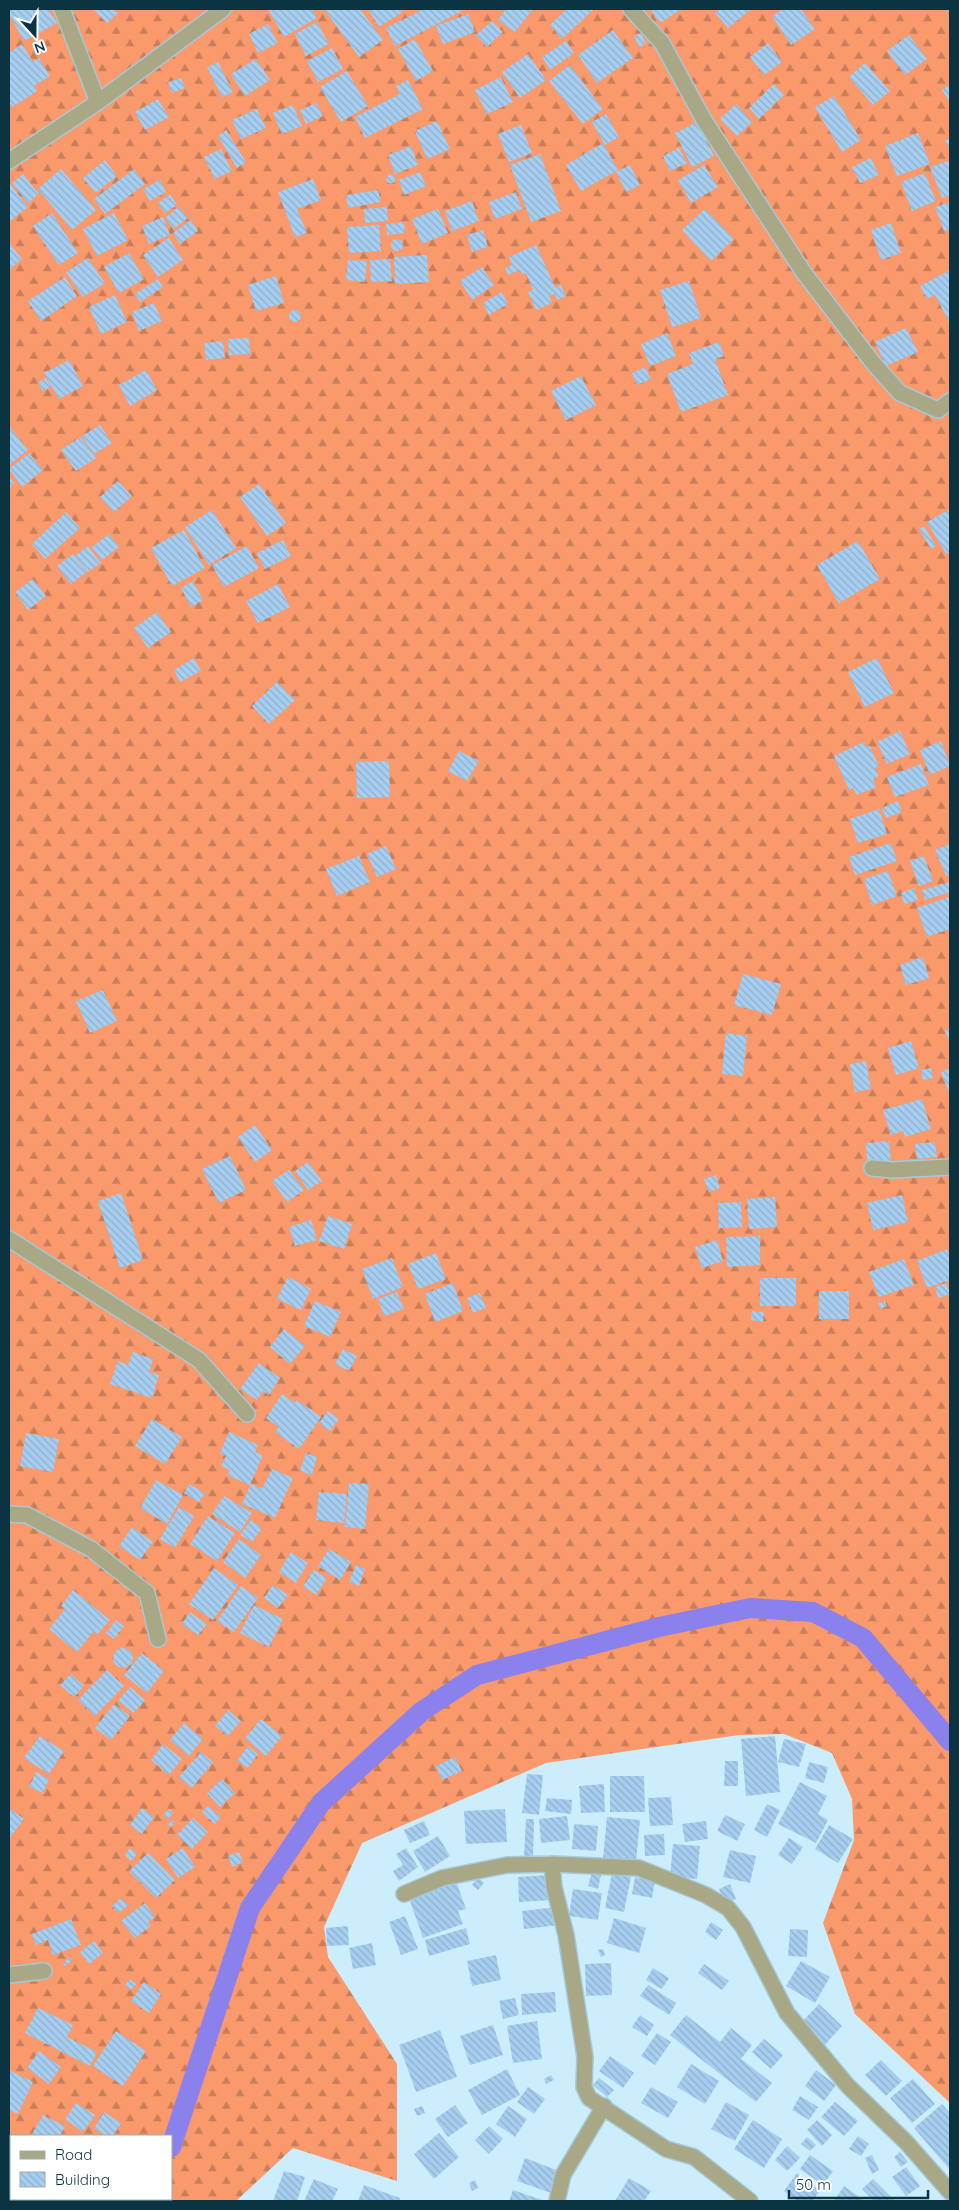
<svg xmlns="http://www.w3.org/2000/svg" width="959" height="2210" font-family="Quicksand,sans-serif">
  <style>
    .forest { fill: url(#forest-firs); fill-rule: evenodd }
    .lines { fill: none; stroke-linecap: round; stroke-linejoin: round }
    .canal { stroke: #8b81ed; stroke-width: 20 }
    .building { fill: url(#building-back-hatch) }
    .minor-casing { stroke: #a5c9d7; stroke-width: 18 }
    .minor { stroke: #a8a786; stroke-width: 15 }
  </style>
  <defs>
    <pattern id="forest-firs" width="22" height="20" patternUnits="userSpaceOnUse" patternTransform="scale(1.25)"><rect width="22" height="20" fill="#f9996c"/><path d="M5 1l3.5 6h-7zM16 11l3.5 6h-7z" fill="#c87e5a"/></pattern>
    <pattern id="building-back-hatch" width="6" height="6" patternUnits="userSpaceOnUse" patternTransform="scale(1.25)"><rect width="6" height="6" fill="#a7cdef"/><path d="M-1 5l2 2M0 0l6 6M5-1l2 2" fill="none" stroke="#8eb1ce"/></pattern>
  </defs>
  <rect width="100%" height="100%" fill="#cceefc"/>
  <path class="forest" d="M9 9H950V2103L855 2014 823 1923 854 1840 852 1799 832 1753 784 1734 739 1735 546 1763 362 1843 324 1927 328 1957 397 2064V2181L293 2148 236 2201H9ZM11 2136H171V2199H11Z"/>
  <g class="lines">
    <path class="canal" d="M171 2147 250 1908 321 1803 422 1711 477 1675 659 1627 750 1608 813 1612 863 1638 950 1741
      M142 2201 144 2199"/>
  </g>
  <path class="building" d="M9 9H48L57 23 24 41 9 14Z
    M93 9H114L118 13 107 23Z
    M268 9H312L317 18 284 37Z
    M324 9H360L383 40 359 57Z
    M368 9H401L403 12 379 27Z
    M424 9H461L462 11 395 46 386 28Z
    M506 9H533L515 32 498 20Z
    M567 9H594L562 39 550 25Z
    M653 9H682L660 23 651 10Z
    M720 9H749L750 10 728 28 715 13Z
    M783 9H801L815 29 791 45 772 16Z
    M468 14 475 32 443 44 436 26Z
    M492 21 503 32 487 47 476 35Z
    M317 22 329 44 306 56 295 34Z
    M268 24 278 43 258 53 249 34Z
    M613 30 633 58 597 83 578 55Z
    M641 33 646 44 639 47 634 36Z
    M909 35 927 59 905 75 887 51Z
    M415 39 433 71 416 81 398 49Z
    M566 41 574 53 550 70 542 57Z
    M768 43 782 62 764 75 750 57Z
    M22 44 33 62 39 58 50 76 34 86 37 91 13 107 9 102V53Z
    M332 48 343 69 318 82 307 61Z
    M528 54 546 80 520 98 502 72Z
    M256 59 270 80 245 96 231 74Z
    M218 62 233 92 222 97 207 67Z
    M865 63 890 91 873 105 849 77Z
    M570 65 603 109 583 124 549 81Z
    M347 71 368 106 341 122 320 87Z
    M501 77 513 102 487 114 475 90Z
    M181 78 185 88 172 93 168 82Z
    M408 80 423 109 365 138 355 117 400 94 396 86Z
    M774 84 784 95 759 119 749 108Z
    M950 84V102L942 90Z
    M834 96 861 140 842 152 815 107Z
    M158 99 169 117 145 130 135 112Z
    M316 103 323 116 306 124 300 110Z
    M736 104 752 122 737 136 720 119Z
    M293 105 302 126 282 134 273 113Z
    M257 109 266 128 241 139 232 120Z
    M606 114 619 137 605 145 592 122Z
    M437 121 450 149 427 159 415 131Z
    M697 122 714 156 692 167 675 133Z
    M521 125 532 153 509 162 498 134Z
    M226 130 246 162 237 168 218 136Z
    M918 133 930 164 897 176 885 146Z
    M950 138V149L945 141Z
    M603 143 618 170 581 191 566 165Z
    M411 146 418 165 395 174 388 155Z
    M679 148 687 163 670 171 663 156Z
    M221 149 232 171 215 179 204 157Z
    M540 154 561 211 531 222 510 165Z
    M871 158 879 175 860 183 852 167Z
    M105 160 117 176 96 193 83 178Z
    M948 161 950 166V195L942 198 930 167Z
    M630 165 640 185 626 192 616 172Z
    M704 165 718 187 691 203 678 180Z
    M61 169 96 210 72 230 38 189Z
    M134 169 145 184 105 214 94 199Z
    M420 172 426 186 404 195 399 180Z
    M925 173 936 201 912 211 901 182Z
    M23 174 39 194 28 203 12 183Z
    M386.5 179a4.5 4.5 0 1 1 9 0a4.5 4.5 0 1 1-9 0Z
    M313 179 321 200 297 209 307 233 295 237 278 192Z
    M160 180 166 192 150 201 143 189Z
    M10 184 28 207 9 222V185Z
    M378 190 381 202 348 208 346 195Z
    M516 192 522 209 495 219 489 202Z
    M170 194 177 205 165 213 158 203Z
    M472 201 479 221 452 231 445 211Z
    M950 202V229L944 231 935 207Z
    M179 207 188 218 174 229 165 218Z
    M387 207 388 221 365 223 364 209Z
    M438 209 448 233 422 244 412 219Z
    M705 209 734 239 711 261 682 230Z
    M52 213 78 253 59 265 33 226Z
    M114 213 128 240 97 256 83 229Z
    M163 217 170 235 149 244 142 226Z
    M191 220 198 231 180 244 173 233Z
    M404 222 405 233 387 235 386 224Z
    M891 223 901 253 881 260 871 230Z
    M379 225 381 251 349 253 347 227Z
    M483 230 488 247 472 252 467 235Z
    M169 238 183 260 158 277 143 255Z
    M391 245a6 6 0 1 1 12 0a6 6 0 1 1-12 0Z
    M9 243 22 259 9 270Z
    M536 245 555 287 561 285 566 296 557 300 555 294 549 296 552 303 536 310 528 292 533 290 526 273 522 275 520 270 508 275 505 268 512 265 509 257Z
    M129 253 144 279 119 293 104 267Z
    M427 255 429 282 395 284 394 257Z
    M88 258 105 283 83 297 66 272Z
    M390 259 392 281 371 282 370 260Z
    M348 260 367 261 365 282 346 280Z
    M482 267 494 285 472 300 460 281Z
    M950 270V324L935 295 927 299 920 286Z
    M276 276 284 303 256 311 248 285Z
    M65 277 77 296 41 321 28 301Z
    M158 279 163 287 140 302 135 294Z
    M689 281 701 318 672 327 660 290Z
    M502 292 508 304 489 315 483 303Z
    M115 295 127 322 101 334 89 307Z
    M154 303 162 321 139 331 132 312Z
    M289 316a6 6 0 1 1 12 0a6 6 0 1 1-12 0Z
    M906 328 918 352 886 366 875 342Z
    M667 333 676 356 650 366 641 344Z
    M249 338 250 354 229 355 228 339Z
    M223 341 225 358 206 360 204 343Z
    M719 342 724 356 715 359 728 395 681 412 667 374 693 364 689 353Z
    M69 360 83 386 59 399 44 373Z
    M645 367 651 379 637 385 632 373Z
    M146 370 157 390 130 406 119 385Z
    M581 376 596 405 566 420 551 391Z
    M46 378 51 387 43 391 38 383Z
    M100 425 112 443 94 454 82 436Z
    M10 427 28 450 9 465V429Z
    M81 437 96 458 76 471 61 450Z
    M29 453 43 470 22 487 9 469Z
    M9 477 14 483 9 488Z
    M118 481 132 496 114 512 100 497Z
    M259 484 286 523 267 536 240 497Z
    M212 510 236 548 209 565 185 527Z
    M948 510 950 514V552L946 554 927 522Z
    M66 512 80 528 45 559 32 544Z
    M924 526 936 546 931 549 919 529Z
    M184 530 205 568 172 586 151 548Z
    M109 534 119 547 102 560 92 547Z
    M283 540 291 556 265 569 257 553Z
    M858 541 880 579 839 603 817 565Z
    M88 546 101 563 88 572 75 556Z
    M247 546 259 568 224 587 212 565Z
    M73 554 87 572 71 584 57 566Z
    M33 579 46 596 28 610 15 592Z
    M193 581 203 600 191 607 181 588Z
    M278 584 290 607 258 623 246 601Z
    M157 612 171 632 148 648 134 628Z
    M194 658 201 671 180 682 174 670Z
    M877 658 894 693 865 707 848 672Z
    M277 682 295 700 269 724 252 706Z
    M900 731 910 754 887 764 877 742Z
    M941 741 950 766 930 775 920 750Z
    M864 742 866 747 870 746 879 766 875 768 879 776 873 779 876 787 857 795 853 788 849 790 834 756Z
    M459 751 479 761 467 781 448 771Z
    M389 761 390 797 357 798 356 762Z
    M921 764 929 785 895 797 887 777Z
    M898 801 902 812 886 818 882 808Z
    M879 809 887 834 858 843 850 819Z
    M891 843 897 861 855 875 849 857Z
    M950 844V875L946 876 935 850Z
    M386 846 396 869 377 877 367 854Z
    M359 856 370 882 337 896 326 869Z
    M924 856 933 881 919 886 910 861Z
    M888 871 897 896 872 905 864 879Z
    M950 882V892L925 900 922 890Z
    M914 888 918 900 904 904 901 893Z
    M949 897 950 929 927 937 917 908Z
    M923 957 929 978 906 985 900 965Z
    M743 974 781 984 772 1015 734 1005Z
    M103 990 117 1021 90 1033 76 1001Z
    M950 1028V1043L945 1030Z
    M726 1033 747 1036 743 1076 722 1074Z
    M911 1041 919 1068 896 1075 888 1048Z
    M866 1061 871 1089 855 1092 850 1064Z
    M931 1068 933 1078 923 1080 921 1070Z
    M950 1068V1095L941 1072Z
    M922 1099 931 1129 905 1137 903 1131 891 1135 883 1110Z
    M255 1125 272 1150 255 1162 238 1137Z
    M889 1141 891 1161 867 1163 866 1143Z
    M935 1142 937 1157 917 1159 915 1144Z
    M230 1156 246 1190 219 1203 202 1169Z
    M308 1162 322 1181 308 1190 295 1171Z
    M289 1170 304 1190 287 1202 272 1181Z
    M716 1175 720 1188 709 1192 704 1179Z
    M121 1193 143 1260 120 1268 98 1201Z
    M902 1195 908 1222 873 1230 867 1203Z
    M775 1197 777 1227 749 1229 747 1199Z
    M741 1202 742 1227 719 1228 718 1203Z
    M328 1216 352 1224 344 1249 319 1241Z
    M311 1220 317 1240 295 1246 289 1227Z
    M760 1236V1265L727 1267 726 1237Z
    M717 1240 723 1261 702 1268 695 1247Z
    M947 1249 950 1259V1280L927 1288 917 1261Z
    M436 1253 446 1279 418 1289 408 1264Z
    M392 1258 403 1287 373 1299 362 1269Z
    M904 1259 914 1285 879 1297 869 1272Z
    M288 1277 311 1289 301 1310 277 1299Z
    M760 1278H796V1306H760Z
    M453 1283 463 1311 435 1322 425 1294Z
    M946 1283 950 1294 938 1298 935 1287Z
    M819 1291H849V1319H819Z
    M397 1292 404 1309 384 1316 378 1299Z
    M480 1293 486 1308 473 1313 467 1298Z
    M315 1301 341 1312 330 1337 304 1326Z
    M885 1301 887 1306 880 1309 878 1303Z
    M752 1311 764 1312 763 1322 751 1320Z
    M284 1329 305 1346 290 1364 270 1347Z
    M343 1349 357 1356 349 1371 335 1364Z
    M133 1352 153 1359 149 1372 159 1375 152 1398 110 1384 118 1361 128 1365Z
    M259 1363 280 1378 269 1395 263 1391 257 1400 240 1389Z
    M282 1394 295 1403 297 1400 321 1417 299 1449 275 1432 279 1427 266 1418Z
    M328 1411 339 1419 330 1431 319 1423Z
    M152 1419 182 1437 165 1464 135 1446Z
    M229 1432 258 1445 255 1452 263 1455 250 1485 227 1475 230 1470 221 1466 226 1456 220 1453Z
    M26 1433 59 1439 53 1472 20 1466Z
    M306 1453 317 1457 312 1475 300 1471Z
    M272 1469 293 1478 275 1518 242 1504 251 1484 262 1489Z
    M156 1480 183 1495 167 1524 140 1508Z
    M349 1483 369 1484 365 1529 345 1527Z
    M189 1484 205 1493 199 1502 184 1493Z
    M319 1492 347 1494 344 1523 316 1520Z
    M224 1496 252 1513 240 1532 212 1514Z
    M179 1507 194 1516 175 1548 160 1539Z
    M208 1516 235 1533 217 1561 190 1544Z
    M251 1520 262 1528 252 1542 240 1535Z
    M132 1527 153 1542 140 1560 119 1546Z
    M239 1539 261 1555 245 1578 223 1562Z
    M329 1549 351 1562 340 1580 318 1566Z
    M291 1552 308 1563 296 1583 279 1572Z
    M356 1565 365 1569 359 1586 349 1582Z
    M214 1568 238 1585 213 1620 189 1604Z
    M314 1570 327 1578 316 1595 303 1586Z
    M273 1585 288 1595 278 1608 264 1598Z
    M241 1586 258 1598 234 1632 217 1621Z
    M73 1590 110 1620 97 1635 93 1632 77 1652 49 1629 65 1609 61 1606Z
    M254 1605 283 1619 269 1647 240 1633Z
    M190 1612 207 1624 198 1635 182 1624Z
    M116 1620 124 1626 114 1639 106 1633Z
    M113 1658a10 10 0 1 1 20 0a10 10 0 1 1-20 0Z
    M142 1653 164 1671 147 1693 124 1675Z
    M107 1670 124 1686 95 1716 78 1700Z
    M71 1674 84 1686 74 1697 60 1685Z
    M130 1687 145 1700 134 1713 118 1701Z
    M114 1704 130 1716 111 1740 95 1728Z
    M228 1710 241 1721 228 1736 215 1726Z
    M261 1719 282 1736 266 1756 245 1738Z
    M184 1723 203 1739 189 1756 170 1740Z
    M40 1736 64 1751 49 1774 24 1758Z
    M775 1736 780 1792 746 1796 741 1739Z
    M784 1739 806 1744 799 1767 778 1762Z
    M163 1744 182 1759 169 1775 151 1760Z
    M248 1746 258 1754 248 1768 237 1761Z
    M201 1752 213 1762 192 1788 179 1777Z
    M455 1757 462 1771 442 1780 436 1766Z
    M725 1761H738V1786H724Z
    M809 1762 828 1767 824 1783 805 1778Z
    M36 1772 49 1779 43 1793 29 1787Z
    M527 1774 543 1775 539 1815 522 1813Z
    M610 1776H644L645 1812H610Z
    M222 1779 235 1793 220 1807 207 1793Z
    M800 1782 827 1796 818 1814 828 1820 816 1843 778 1824Z
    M604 1784 605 1812 581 1813 579 1786Z
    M671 1797 673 1825 650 1826 648 1798Z
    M547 1798 572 1800 571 1814 545 1811Z
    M767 1804 780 1810 767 1837 754 1830Z
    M208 1806 221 1817 215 1824 202 1812Z
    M9 1808 24 1819 9 1839Z
    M142 1808 154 1817 142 1834 130 1825Z
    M169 1809 173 1813 168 1819 163 1815Z
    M505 1809 507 1842 466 1844 464 1811Z
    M725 1815 745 1824 737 1841 717 1831Z
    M567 1816 570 1840 541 1843 539 1819Z
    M607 1817 640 1820 636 1861 603 1858Z
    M193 1818 208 1832 192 1849 177 1835Z
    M526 1819H534L533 1856H524Z
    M172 1820 175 1822 171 1827 168 1825Z
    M424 1821 430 1835 410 1843 404 1830Z
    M706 1821 708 1839 685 1842 682 1824Z
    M574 1824 598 1826 596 1851 572 1849Z
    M829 1825 853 1839 838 1863 815 1849Z
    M664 1834 665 1855 645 1856 644 1835Z
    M438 1836 450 1856 425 1872 413 1851Z
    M789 1838 803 1847 792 1864 778 1855Z
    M673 1844 700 1846 697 1879 670 1877Z
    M130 1848 137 1854 131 1861 125 1855Z
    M183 1848 195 1867 178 1878 166 1859Z
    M406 1848 418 1867 399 1881 393 1871 403 1865 396 1854Z
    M730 1850 756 1856 750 1883 723 1877Z
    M239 1852 243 1862 232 1867 228 1856Z
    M148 1853 175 1880 156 1898 129 1871Z
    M592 1872 601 1875 598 1889 588 1886Z
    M612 1873 631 1877 624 1912 605 1908Z
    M551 1875 552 1900 519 1902 518 1877Z
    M478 1877 484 1883 478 1890 472 1885Z
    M635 1877 655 1881 652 1898 632 1894Z
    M456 1881 466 1909 458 1911 463 1924 423 1938 409 1898Z
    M730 1884 736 1899 725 1903 719 1889Z
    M573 1889 602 1893 598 1920 569 1916Z
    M121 1898 128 1905 119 1913 112 1906Z
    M145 1903 155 1917 148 1922 151 1926 135 1938 121 1921Z
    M557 1907 559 1925 524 1929 522 1911Z
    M405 1916 418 1949 401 1955 389 1922Z
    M614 1918 646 1928 639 1953 607 1943Z
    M71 1919 81 1945 53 1955 48 1940 36 1945 32 1934Z
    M711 1922 723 1930 716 1940 705 1932Z
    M348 1926 349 1945 327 1946 326 1928Z
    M466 1928 470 1944 429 1956 425 1940Z
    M790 1929 808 1930 807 1957 788 1956Z
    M94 1941 103 1953 89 1964 80 1952Z
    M372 1943 376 1965 353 1969 349 1948Z
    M603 1949 605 1955 601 1957 598 1950Z
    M496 1955 501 1980 472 1986 467 1961Z
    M69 1957 72 1960 66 1966 63 1964Z
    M801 1961 830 1977 815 2003 786 1986Z
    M611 1963 612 1995 586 1996 585 1964Z
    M704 1964 729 1981 722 1990 698 1973Z
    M653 1968 669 1978 662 1989 646 1980Z
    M130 1979 136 1984 131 1990 125 1985Z
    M144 1982 161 1994 149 2013 131 2001Z
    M648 1985 676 2003 669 2015 640 1996Z
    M555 1992 556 2012 522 2015 521 1994Z
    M515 1998 519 2015 503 2019 499 2001Z
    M819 2004 842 2026 823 2047 799 2025Z
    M38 2008 73 2025 67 2037 97 2052 90 2066 25 2033Z
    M640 2015 654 2025 647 2036 632 2027Z
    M686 2015 720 2042 731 2028 752 2045 741 2059 772 2083 756 2102 670 2035Z
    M537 2021 542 2059 513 2063 507 2026Z
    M493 2025 503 2055 470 2065 460 2036Z
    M440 2030 457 2077 416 2092 399 2045Z
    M116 2031 146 2051 123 2086 93 2066Z
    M657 2033 671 2042 655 2065 641 2056Z
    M764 2039 783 2055 771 2069 752 2052Z
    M39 2051 61 2067 49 2084 27 2068Z
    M610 2056 634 2073 623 2088 599 2071Z
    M881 2060 902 2081 886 2096 865 2075Z
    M691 2064 719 2081 705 2104 677 2087Z
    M507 2069 520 2095 482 2115 468 2090Z
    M9 2070 33 2082 18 2114 9 2110Z
    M816 2070 836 2085 824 2101 805 2086Z
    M551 2075 554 2080 546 2084 544 2079Z
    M599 2078 614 2090 607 2097 593 2085Z
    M913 2079 935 2104 912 2123 890 2098Z
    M528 2087 545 2099 534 2114 517 2102Z
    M651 2087 678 2102 668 2118 641 2103Z
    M800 2096 818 2107 809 2120 792 2110Z
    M726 2102 749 2115 735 2141 711 2129Z
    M835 2102 858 2121 844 2136 821 2117Z
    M76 2103 95 2115 83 2132 65 2119Z
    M942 2104 950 2113V2170L914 2128Z
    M455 2105 468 2123 448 2137 435 2119Z
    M422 2106 425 2113 417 2116 414 2109Z
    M508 2106 527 2119 515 2137 496 2124Z
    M104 2112 121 2123 113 2136H106L94 2128Z
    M43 2115 65 2126 60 2136H31Z
    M753 2120 782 2139 764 2168 734 2149Z
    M817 2120 832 2135 822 2146 807 2130Z
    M489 2126 503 2139 489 2154 475 2140Z
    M439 2133 459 2157 434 2179 414 2154Z
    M858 2136 869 2144 861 2156 849 2149Z
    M807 2137 816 2145 810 2151 801 2144Z
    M787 2146 800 2158 787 2171 775 2160Z
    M900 2152 908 2162 901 2167 894 2157Z
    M810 2155 833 2171 823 2185 800 2169Z
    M872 2155 879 2170 872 2174 865 2158Z
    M525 2158 559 2171 551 2193 517 2181Z
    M906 2167 920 2186 906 2196 892 2177Z
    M284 2171 305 2177 297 2201H273Z
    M11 2172V2189L9 2187V2177Z
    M797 2173 820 2191 812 2201H798L784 2191Z
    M629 2178 651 2191 644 2201H615Z
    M314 2179 338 2189 332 2201H304Z
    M873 2179 895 2201H874L862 2189Z
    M475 2180 478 2188 472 2191 469 2183Z
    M364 2185 400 2198 399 2201H358Z
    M844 2186 865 2201H834Z
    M513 2190 545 2201H509Z
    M9 2191 11 2192V2199H15L14 2201H9Z
    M50 2199H77L76 2201H56Z
    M83 2199H96L94 2201H82Z"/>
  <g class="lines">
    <defs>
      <path id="minor" d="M62 9 98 102
        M631 9 662 43 704 120 804 273 874 364 900 393 938 410 950 401
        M9 161 98 102 223 9
        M872 1168 892 1170 950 1167
        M9 1239 199 1360 247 1414
        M9 1514 27 1515 91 1549 147 1593 158 1639
        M552 1864 554 1887 566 1935 585 2057 584 2087 589 2098 666 2149 694 2157 750 2201
        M404 1894 442 1878 507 1865 552 1864 639 1868 706 1895 728 1908 743 1927 787 2013 848 2086 906 2142 950 2192
        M9 1975 44 1971
        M557 2201 563 2175 604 2106"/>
    </defs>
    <use href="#minor" class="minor-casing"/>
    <use href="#minor" class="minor"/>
  </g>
  <rect width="959" height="2210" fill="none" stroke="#0b3442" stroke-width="20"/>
  <rect x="10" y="2135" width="162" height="65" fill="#ffffff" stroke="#9daeb3"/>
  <rect x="20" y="2151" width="25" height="8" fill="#a8a786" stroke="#9daeb3"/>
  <text x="55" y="2160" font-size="15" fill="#0b3442">Road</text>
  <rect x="20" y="2172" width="25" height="15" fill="url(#building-back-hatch)" stroke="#9daeb3"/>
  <text x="55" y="2185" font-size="15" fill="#0b3442">Building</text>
  <g transform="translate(35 35) rotate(159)" stroke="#ffffff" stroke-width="4" paint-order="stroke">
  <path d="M0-4L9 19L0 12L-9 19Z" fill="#0b3442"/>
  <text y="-8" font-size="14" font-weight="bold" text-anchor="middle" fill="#0b3442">N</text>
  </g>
  <path d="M789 2190v8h139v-8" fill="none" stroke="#0b3442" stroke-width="2.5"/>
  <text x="796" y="2190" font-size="15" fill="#0b3442" stroke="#ffffff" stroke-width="4" paint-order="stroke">50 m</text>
</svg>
